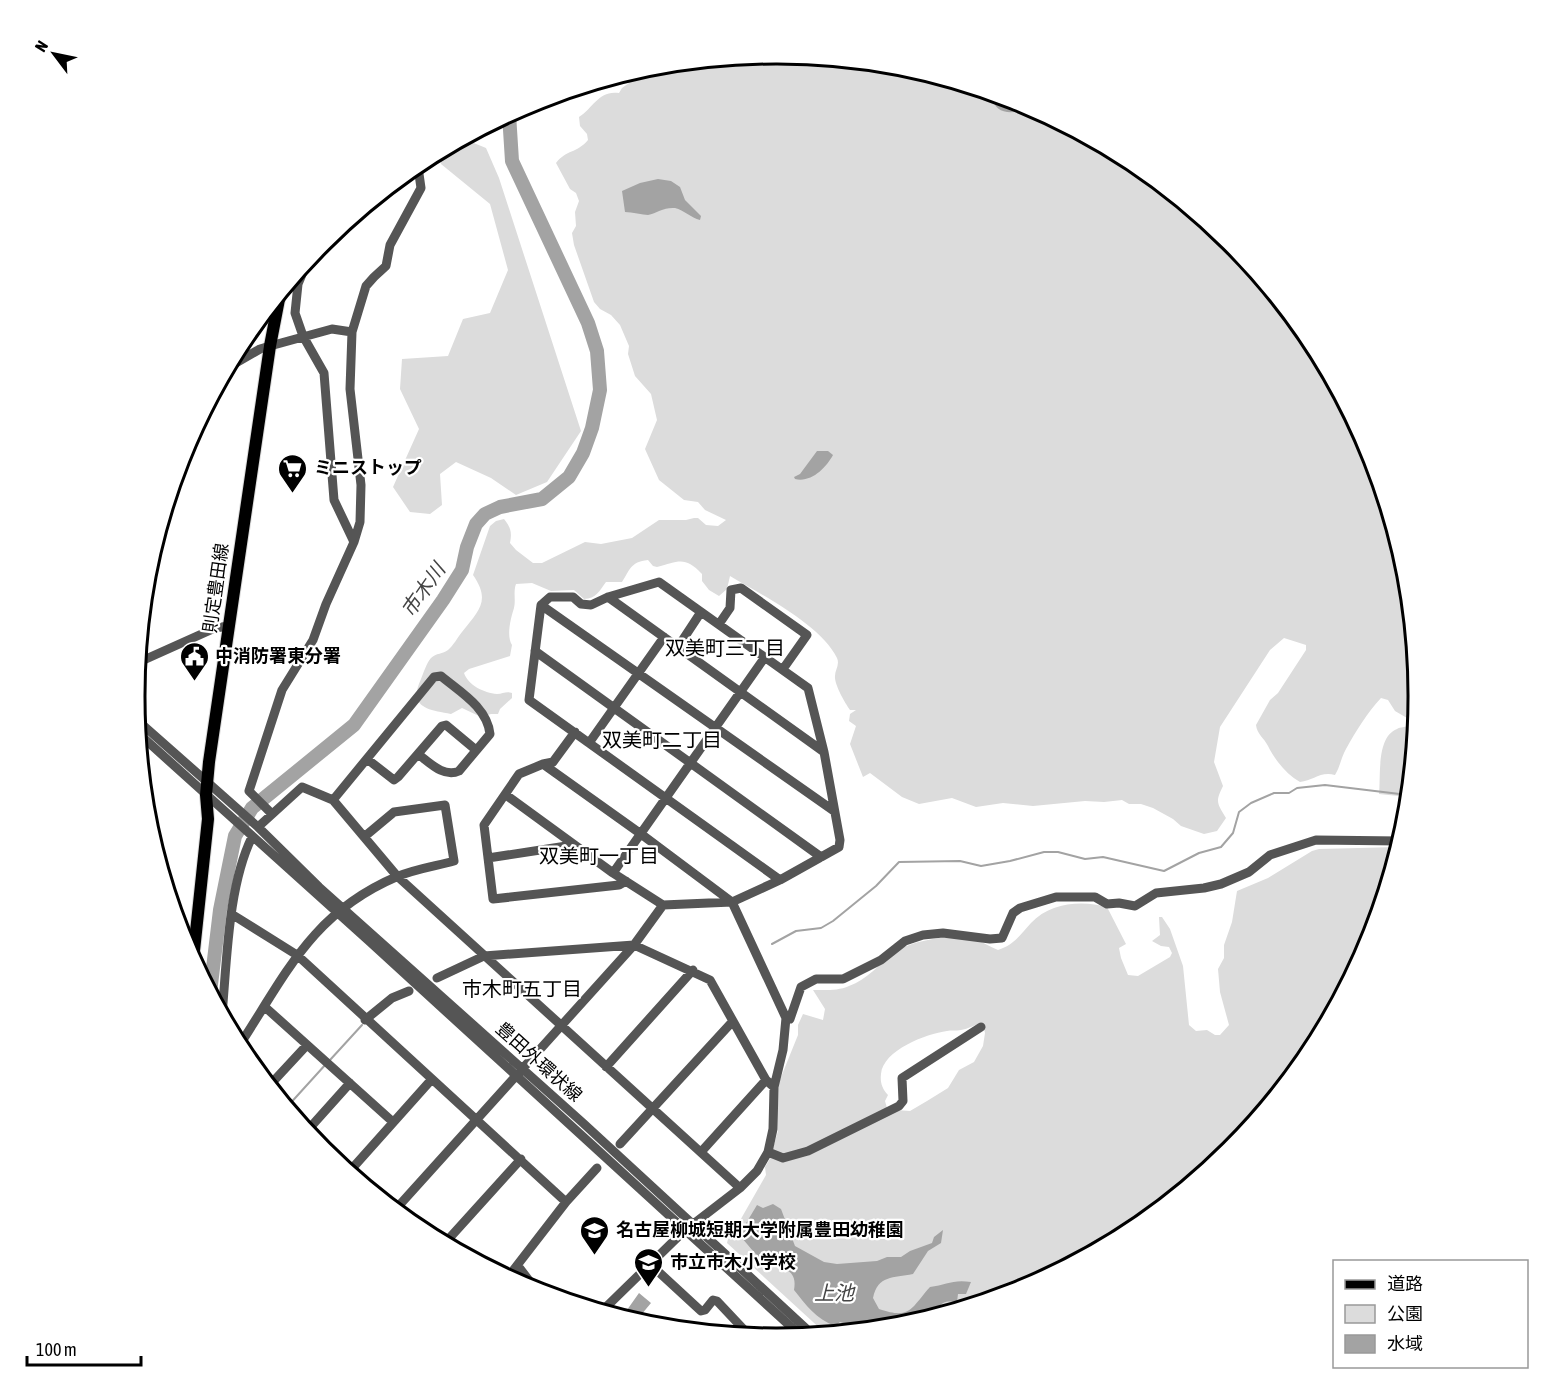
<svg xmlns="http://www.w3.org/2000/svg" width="1552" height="1392" font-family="'Asap Condensed','Noto Sans JP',sans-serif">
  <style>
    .green { fill: #dcdcdc }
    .water { fill: #a3a3a3 }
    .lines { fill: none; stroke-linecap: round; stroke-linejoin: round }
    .stream { stroke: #a3a3a3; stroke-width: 2 }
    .river { stroke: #a3a3a3; stroke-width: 14 }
    .major-casing { stroke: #dbdbdb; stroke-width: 14 }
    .minor { stroke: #555; stroke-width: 9 }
    .major { stroke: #000; stroke-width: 12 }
    .labels { text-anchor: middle; stroke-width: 4.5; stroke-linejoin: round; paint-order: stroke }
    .poi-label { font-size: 18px; font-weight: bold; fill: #000; stroke: #fff; text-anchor: start }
    .street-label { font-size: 18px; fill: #000; stroke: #fff }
    .water-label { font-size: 20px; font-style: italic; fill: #444; stroke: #fff }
    .neighbourhood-label { font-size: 20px; fill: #000; stroke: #fff }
    .rim { fill: none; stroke: #000; stroke-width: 3 }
  </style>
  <rect width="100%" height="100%" fill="#fff"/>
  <path class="green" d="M776 54 902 66 1022 103 1133 162 1230 242 1310 340 1369 451 1406 571 1418 696 1408 797 1379 794C1381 777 1376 737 1397 729 1400 727 1406 727 1410 726L1407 718 1395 711 1388 700 1381 698C1367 713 1356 731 1346 749 1341 758 1340 767 1335 775 1320 771 1313 781 1300 782 1286 774 1275 760 1268 746 1264 738 1257 734 1256 725L1270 700 1278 693 1306 650V645L1284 638 1270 650 1220 727 1214 762 1223 786C1215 802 1217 803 1226 818L1217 831 1204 834 1181 826 1173 819 1153 808 1141 804H1129L1122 800 1104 802 1085 801 1033 806 1003 803 976 807 952 798 919 804 902 797 870 773 863 777 850 744 856 726 849 721 850 714 856 710H850C845 703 834 684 835 676 835 670 840 665 837 658 821 625 762 595 730 576L727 589 719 596 709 590 702 581V574C685 556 679 561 657 567L653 566 648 560C630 562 630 570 622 582H606C600 590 596 599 584 599L574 590 551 591 532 583 516 584C513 592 516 600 514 608 511 617 506 636 512 645L510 656 469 669 464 673C468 685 484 693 497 694 503 694 506 691 512 693V698L500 709 498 714H491L481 717 462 708 451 714C427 710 408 707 421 679 424 672 426 664 431 658 436 653 443 654 448 650 453 646 458 637 462 632 479 610 491 601 473 575L490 526 496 521 504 519C511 528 512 532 510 543L516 550 533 563H542L585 542 601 544 632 538 659 520H686L694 518H698L706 525 718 526 726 520 705 510 698 502 684 500 659 480 645 449 657 420 651 394 635 376 628 354 629 346 620 325 611 315 600 309 594 302 574 245 572 233 576 226 575 212 579 201 576 193 570 189 556 163C567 149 576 154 588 140L587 134 580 126 579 117C594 107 599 90 619 93L622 88 629 83 628 73 651 66Z
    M464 139 486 148 499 178 581 431 547 482 516 495 491 478 456 462 440 474 442 505 430 514 410 512 393 487 419 429 400 389 402 359 448 356 463 319 490 313 508 270 490 204 441 164 439 152Z
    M1398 847 1369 942 1310 1053 1230 1150 1132 1230 1021 1289 901 1326 825 1333 727 1243 730 1231H734L766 1175 765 1167 771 1157 781 1160 896 1110 910 1111 927 1101 948 1088 959 1070 974 1062 983 1046 985 1033 982 1022C975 1025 968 1029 961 1030 956 1031 951 1030 947 1031 926 1034 883 1050 881 1074 880 1082 882 1089 888 1095L885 1101 887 1108 790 1156 772 1151 778 1131 777 1087 798 1035V1025L803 1014 823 1020 825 1009 813 990C825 990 838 991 849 986 867 980 879 964 893 953 909 941 954 933 973 938 981 941 990 947 998 950 1014 945 1020 935 1031 923 1050 903 1081 900 1107 907L1126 944 1119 948 1121 958 1128 975 1138 976 1170 957 1172 953 1169 947 1161 946 1152 941 1160 935 1159 917H1162L1170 929 1183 966 1189 1025 1196 1031 1207 1030 1215 1035H1220L1229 1025 1220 992 1218 969 1224 958V945L1232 922 1237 891 1268 878 1312 851 1319 849Z"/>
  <path class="water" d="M993 94 1027 106C1016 117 990 114 993 94Z
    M658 179 671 181 680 187 685 200 701 216 700 220C691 218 684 210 675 208 664 207 657 213 648 215 643 215 632 212 625 212L622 191 640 183Z
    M817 451H828L833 455C826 468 811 483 795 479L794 477 800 474Z
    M773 1204 781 1209 795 1246 824 1262 837 1264 877 1261 887 1257H901L910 1251 932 1243 934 1237 943 1230 941 1243 928 1251 913 1274C893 1278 878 1275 873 1298L879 1309C911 1320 911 1308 930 1287 946 1285 953 1279 971 1282L966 1294H958L957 1302C947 1301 943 1301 937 1309L938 1314 901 1326 862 1330 840 1322 835 1326C816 1319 806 1305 794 1290 798 1267 781 1270 767 1263 757 1258 747 1243 739 1235L757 1205 763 1208Z
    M639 1293 651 1303 636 1321 622 1317Z"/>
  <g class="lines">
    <path class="stream" d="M772 944 796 931 821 928 833 921 876 886 899 862 960 861 981 866 1010 861 1044 852H1058L1085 859 1103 857 1164 871 1199 853 1221 847 1233 833 1239 812 1251 803 1274 793H1289L1297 788 1325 785 1408 795
      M330 1060 362 1025
      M287 1107 326 1064"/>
    <path class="river" d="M210 993 220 910 235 836 252 808 354 725 443 600 462 570 467 547 476 524 485 514 500 507 542 499 569 477 583 453 592 428 600 390 597 351 588 323 512 161 509 114"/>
    <defs>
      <path id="major" d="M193 960 208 819 206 795 209 762 270 346 280 294"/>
    </defs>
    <use href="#major" class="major-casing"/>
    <path class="minor" d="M334 232 310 261 303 272 298 284 295 313 303 336 324 373 334 500 354 542
      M227 368 260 349 270 346 332 329 352 332
      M608 597 824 752
      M541 605 834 811
      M719 624 730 608 731 590 741 588 807 635 783 669
      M678 647 701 612
      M535 651 821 857
      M137 663 215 628 229 626
      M136 719 258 827 319 887 583 1123 812 1334
      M575 732 553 762 543 764 519 774 484 825 493 899 619 885 626 881
      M138 733 370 942 801 1336
      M589 743 664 637
      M367 759 394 780 398 777 442 726 446 725 476 750
      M543 764 641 834 732 902 786 1018 783 1050 774 1087 773 1129 768 1152 757 1171 740 1188 692 1225
      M506 795 613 873 663 905 732 902 780 880 839 847 840 840 824 752 808 688 659 582 608 597 591 605 581 604 573 597H550L541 605 529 700 780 880
      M333 800 434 677 441 676C460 692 487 707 490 734L459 771C444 778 430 763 418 754
      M272 814 249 791 282 690 313 640 326 604 354 542 360 522 361 485 350 389 352 332 366 286 374 277 386 266 390 245 421 188 419 174 415 166
      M258 827 302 787 333 800 397 876 740 1188
      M488 858 573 845
      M613 873 765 657
      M233 915 297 955 566 1202
      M437 978 484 956 634 945 710 980 766 1080 774 1087
      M265 1007 393 1122
      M222 1015C227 960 228 886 252 837
      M786 1018 790 1019 801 987 816 979H843L881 960 905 941 923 935 943 933 990 939 1002 938 1013 913 1020 908 1056 897H1095L1107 904 1119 903 1135 906 1156 893 1204 888 1221 884 1249 872 1270 855 1316 840 1400 841
      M365 1020 392 998 409 991
      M239 1046C286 974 312 913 396 877 414 869 436 866 454 861L445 805 394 812 364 837
      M606 1067 693 970
      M269 1086 307 1045
      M307 1131 350 1083
      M620 1144 733 1021
      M701 1152 766 1080
      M768 1152 783 1158 808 1151 899 1106 903 1101 902 1078 981 1027
      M349 1172 432 1079
      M395 1210 634 945 663 905
      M445 1243 521 1159
      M650 1264 701 1311 705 1310 713 1300 717 1301 749 1335
      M518 1266 537 1291
      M508 1277 566 1202 597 1168
      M602 1311 685 1230"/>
    <use href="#major" class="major"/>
  </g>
  <defs>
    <symbol id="supermarket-pin" viewBox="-11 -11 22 30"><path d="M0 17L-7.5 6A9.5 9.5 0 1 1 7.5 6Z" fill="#000" stroke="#fff"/><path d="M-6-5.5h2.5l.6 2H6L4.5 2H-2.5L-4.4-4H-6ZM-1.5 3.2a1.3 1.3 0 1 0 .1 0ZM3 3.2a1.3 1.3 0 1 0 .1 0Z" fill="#fff"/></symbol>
    <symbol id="civic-pin" viewBox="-11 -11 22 30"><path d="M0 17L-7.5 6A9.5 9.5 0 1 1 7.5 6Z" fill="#000" stroke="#fff"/><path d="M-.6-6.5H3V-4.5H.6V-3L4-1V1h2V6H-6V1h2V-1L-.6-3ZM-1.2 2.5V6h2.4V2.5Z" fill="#fff"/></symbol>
    <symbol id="school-pin" viewBox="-11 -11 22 30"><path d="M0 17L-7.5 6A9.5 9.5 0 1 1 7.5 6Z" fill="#000" stroke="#fff"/><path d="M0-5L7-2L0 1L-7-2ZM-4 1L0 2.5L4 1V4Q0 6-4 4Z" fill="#fff"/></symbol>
  </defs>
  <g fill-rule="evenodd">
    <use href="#supermarket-pin" x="276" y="452" width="33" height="45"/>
    <use href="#civic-pin" x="178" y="640" width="33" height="45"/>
    <use href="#school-pin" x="578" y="1214" width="33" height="45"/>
    <use href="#school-pin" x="632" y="1246" width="33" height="45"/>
  </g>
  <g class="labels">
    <g class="poi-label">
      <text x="314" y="474">ミニストップ</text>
      <text x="215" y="662">中消防署東分署</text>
      <text x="616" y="1236">名古屋柳城短期大学附属豊田幼稚園</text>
      <text x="670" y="1268">市立市木小学校</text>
    </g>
    <g class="street-label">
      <text transform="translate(216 588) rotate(-82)" y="6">則定豊田線</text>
      <text transform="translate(539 1062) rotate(42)" y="6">豊田外環状線</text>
    </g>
    <g class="water-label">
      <text transform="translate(423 590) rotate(-55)" y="7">市木川</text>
      <text x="834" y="1300">上池</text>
    </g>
    <g class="neighbourhood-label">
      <text x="725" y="655">双美町三丁目</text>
      <text x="662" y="747">双美町二丁目</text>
      <text x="599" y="863">双美町一丁目</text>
      <text x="522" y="996">市木町五丁目</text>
    </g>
  </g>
  <path d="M0 0H1552V1392H0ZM776 64H777A631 631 0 0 1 1408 695V697A631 631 0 0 1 777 1328H776A631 631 0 0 1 145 697V695A631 631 0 0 1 776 64Z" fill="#fff" fill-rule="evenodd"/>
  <path class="rim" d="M776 64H777A631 631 0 0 1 1408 695V697A631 631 0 0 1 777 1328H776A631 631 0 0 1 145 697V695A631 631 0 0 1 776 64Z"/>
  <rect x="1333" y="1260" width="195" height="108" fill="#ffffff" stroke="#999999" stroke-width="1.5"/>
  <rect x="1345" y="1280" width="30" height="9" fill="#000000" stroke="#999999" stroke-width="1.5"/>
  <text x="1387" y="1290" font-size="18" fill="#000000">道路</text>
  <rect x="1345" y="1305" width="30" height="18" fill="#dcdcdc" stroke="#999999" stroke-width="1.5"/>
  <text x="1387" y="1320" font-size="18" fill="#000000">公園</text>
  <rect x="1345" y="1335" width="30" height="18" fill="#a3a3a3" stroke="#999999" stroke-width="1.5"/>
  <text x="1387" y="1350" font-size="18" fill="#000000">水域</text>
  <g transform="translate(54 54) rotate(302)" stroke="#ffffff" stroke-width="4.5" paint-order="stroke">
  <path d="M0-4.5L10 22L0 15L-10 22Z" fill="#000000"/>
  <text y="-9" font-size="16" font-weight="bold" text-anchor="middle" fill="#000000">N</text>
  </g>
  <path d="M27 1356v9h114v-9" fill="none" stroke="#000000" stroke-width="3"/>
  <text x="36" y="1356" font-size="18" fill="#000000" stroke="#ffffff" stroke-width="4.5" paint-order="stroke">100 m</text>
</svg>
